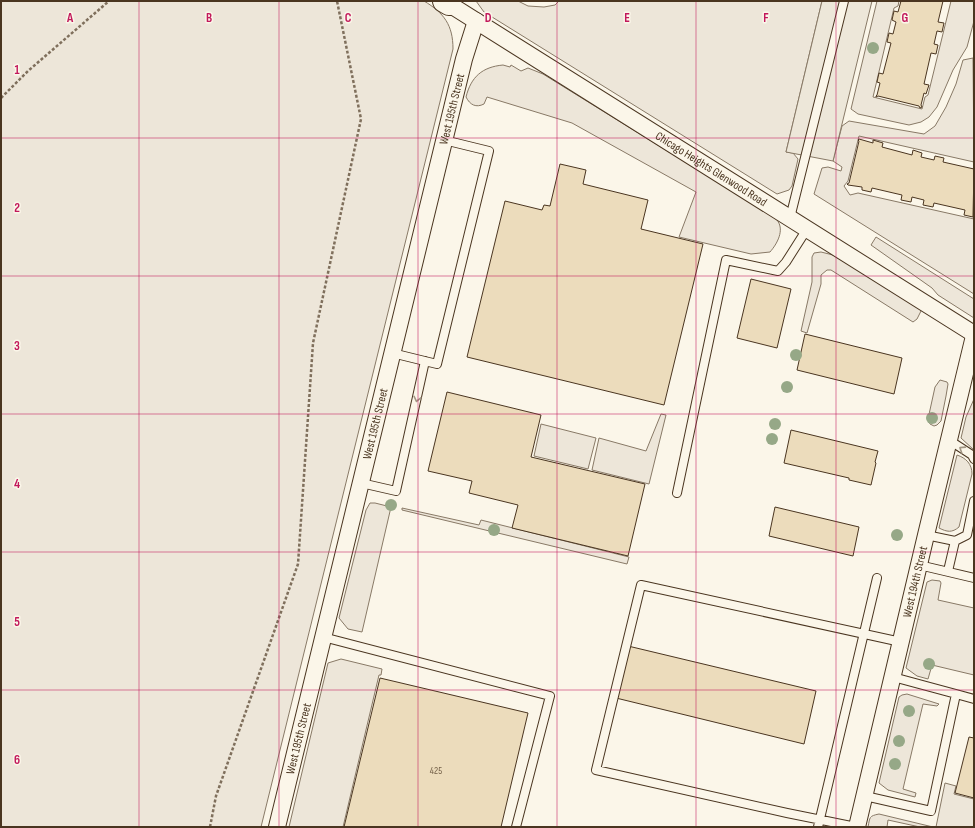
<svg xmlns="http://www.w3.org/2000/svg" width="975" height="828" font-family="'Sofia Sans Condensed',sans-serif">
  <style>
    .green { fill: #ede6d9; stroke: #887966 }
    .parking { fill: #ede7d9; stroke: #887966 }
    .building { fill: #ecdcbc; stroke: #4a3520 }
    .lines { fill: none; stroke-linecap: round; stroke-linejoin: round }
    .lane-casing { stroke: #4a3520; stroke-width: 10 }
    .street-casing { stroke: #4a3520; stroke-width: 18 }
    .secondary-casing { stroke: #4a3520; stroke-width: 24 }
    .path { stroke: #7f6f5c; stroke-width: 2.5; stroke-dasharray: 3 2; stroke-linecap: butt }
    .lane { stroke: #fbf6e9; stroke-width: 8 }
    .street { stroke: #fbf6e9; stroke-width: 16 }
    .secondary { stroke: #fbf6e9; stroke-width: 22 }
    .tree { fill: #96a887 }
    .oneway { stroke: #a29684 }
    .grid { fill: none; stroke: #c2185b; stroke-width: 1; stroke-opacity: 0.55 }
    .labels { text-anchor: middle; stroke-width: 3; stroke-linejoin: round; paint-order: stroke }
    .number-label { font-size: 10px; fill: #725f47 }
    .street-label { font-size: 12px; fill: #4a3520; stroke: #fbf6e9 }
    .grid-label { font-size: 13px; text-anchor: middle; font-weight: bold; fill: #c2185b; stroke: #fbf6e9; stroke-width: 3; stroke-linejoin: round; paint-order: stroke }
  </style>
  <rect width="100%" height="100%" fill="#fbf6e9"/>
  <path class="green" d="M1 1H424C444 13 453 25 453 49L261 827H1Z
    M476 1H518L528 6 544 7 555 5 559 1H822L786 152 793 153 798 159 792 186 789 190 777 194 484 12Z
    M877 1H899L898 6 894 8 873 97 922 109 925 97 928 95 951 1H974V21L967 47 953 70 937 107 929 117 921 122 909 125 858 114 851 109Z
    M973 58 974 162 859 136 848 181 844 186 850 195 858 193 974 219V294L814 194 822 168 828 167 841 171 842 167 833 161 842 126 849 121 924 134 935 126 946 107 956 84 963 60Z
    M503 65 510 67 511 65 521 71 528 68 543 74 766 212C770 215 774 217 777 220 785 230 777 244 770 252L751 254 679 237 696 192 572 123 487 97 484 104C476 108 470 105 466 97 471 77 482 67 503 65Z
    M876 237 974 299V318L938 295 932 288 871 245Z
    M821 252 833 255 922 309 917 319 913 322 831 270H827L821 275V284L807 333 801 331 812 282V257L814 253Z
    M940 380 947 382 948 384 946 396 941 421 937 425 934 426 930 424 928 419 935 387Z
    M974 399V450L961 438 966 417Z
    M661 414 666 415 649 484 592 470 599 438 646 451Z
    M541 424 596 438 588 469 534 456Z
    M957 455C966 458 972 464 972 474L959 527C952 533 947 532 939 528Z
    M370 503H375L391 507 362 632 348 629 339 618 366 510Z
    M402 508 479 525 481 520 629 557 627 564 402 510Z
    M932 580 940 581 941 583 938 600 974 608V675L932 665 928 679 917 676 906 668 927 582Z
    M341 659 382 669 381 675H379L343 827H289L328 663Z
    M907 694 939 704 937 706 923 704 903 789 916 793 915 797 888 790 879 783 899 697 902 695Z
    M945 783 956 786 954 794 974 799V827H936Z
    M879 814 933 827H920L888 820 887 827H868C870 817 869 816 879 814Z"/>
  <path class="parking" d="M822 1H872L833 161 786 152Z"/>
  <path class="building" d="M901 1H943L938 22 944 23 942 32 937 31 934 44 938 45 936 54 931 53 924 84 929 85 926 94 924 93 921 105 922 107 920 108 919 106 878 96 876 97V96L877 95 880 83 877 82 879 73 883 74 891 43 887 42 889 33 893 34 896 22 892 20 894 11 898 12Z
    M859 139 873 143V140L883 143 882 147 912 155 913 150 922 153 921 157 934 160 935 156 944 158 943 162 974 169 973 217 964 215 965 210 934 203 933 207 923 205 924 200 912 197 911 202 901 200 902 195 872 188 871 192 862 190V187L848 185 847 184 849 183 859 141 858 140Z
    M560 164 586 170 583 184 648 200 641 229 703 244 664 405 467 357 505 201 542 210 544 205 550 206Z
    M751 279 791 289 777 348 737 338Z
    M805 334 902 358 894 394 797 370Z
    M447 392 541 415 531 457 645 484 628 556 512 528 518 505 469 493 472 481 428 471Z
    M791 430 878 451 875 462 876 463 871 485 849 480V478L784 463Z
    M775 507 859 527 853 556 769 536Z
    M628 646 816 691 804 744 616 698Z
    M380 678 528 713 501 827H344Z
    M969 737 974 738V798L955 793Z"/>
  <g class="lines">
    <defs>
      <path id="lane" d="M790 218 844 1
        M392 353 437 364 489 151 444 140
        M949 440 972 455 974 459
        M361 483 396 491 425 361
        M677 493 726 260 778 271 786 262 807 229
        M926 535 955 541 967 535 974 501
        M919 565 974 578
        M948 571 955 541
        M323 637 550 696 516 827
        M956 694 974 699
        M865 796 931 811 956 694 893 677
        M818 827 877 578
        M856 827 787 813 596 770 641 585 901 642"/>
      <g id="street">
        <path id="s1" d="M450 1 449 4 974 334"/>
        <path id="s2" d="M277 827 464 59 476 21"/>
        <path id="s3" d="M857 827 926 535 974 336"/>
      </g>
      <path id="secondary" d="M444 1 449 4"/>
    </defs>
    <use href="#lane" class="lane-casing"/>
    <use href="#street" class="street-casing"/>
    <use href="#secondary" class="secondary-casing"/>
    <path class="path" d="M1 98 28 71 109 1
      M210 827 216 796 298 564 313 343 361 119 337 1"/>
    <use href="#lane" class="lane"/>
    <use href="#street" class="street"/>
    <use href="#secondary" class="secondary"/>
  </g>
  <g class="tree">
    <circle cx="873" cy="48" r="6"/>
    <circle cx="796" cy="355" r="6"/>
    <circle cx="787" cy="387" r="6"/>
    <circle cx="932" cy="418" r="6"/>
    <circle cx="775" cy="424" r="6"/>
    <circle cx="772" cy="439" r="6"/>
    <circle cx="391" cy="505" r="6"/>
    <circle cx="494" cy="530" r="6"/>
    <circle cx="897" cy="535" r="6"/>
    <circle cx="929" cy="664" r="6"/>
    <circle cx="909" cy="711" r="6"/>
    <circle cx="899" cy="741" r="6"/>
    <circle cx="895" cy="764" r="6"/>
  </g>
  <defs><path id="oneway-chevron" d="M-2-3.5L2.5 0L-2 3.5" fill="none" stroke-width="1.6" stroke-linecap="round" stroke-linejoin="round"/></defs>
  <g class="oneway">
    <use href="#oneway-chevron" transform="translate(417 399) rotate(103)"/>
    <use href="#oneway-chevron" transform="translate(962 449) rotate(-147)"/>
  </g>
  <path class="grid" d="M139 1V827M279 1V827M418 1V827M557 1V827M696 1V827M836 1V827M1 138H974M1 276H974M1 414H974M1 552H974M1 690H974"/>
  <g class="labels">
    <g class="number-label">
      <text x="436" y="774">425</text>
    </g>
    <g class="street-label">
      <text dy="4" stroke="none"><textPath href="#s2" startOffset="739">West 195th Street</textPath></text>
      <text dy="4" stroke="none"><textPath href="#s1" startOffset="313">Chicago Heights Glenwood Road</textPath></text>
      <text dy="4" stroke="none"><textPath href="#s2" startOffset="415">West 195th Street</textPath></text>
      <text dy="4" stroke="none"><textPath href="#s3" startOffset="252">West 194th Street</textPath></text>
      <text dy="4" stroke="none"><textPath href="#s2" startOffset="91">West 195th Street</textPath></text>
    </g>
  </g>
  <g class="grid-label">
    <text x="70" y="22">A</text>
    <text x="209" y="22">B</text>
    <text x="348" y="22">C</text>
    <text x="488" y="22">D</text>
    <text x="627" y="22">E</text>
    <text x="766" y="22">F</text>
    <text x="905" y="22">G</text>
    <text x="17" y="74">1</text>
    <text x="17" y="212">2</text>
    <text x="17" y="350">3</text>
    <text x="17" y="488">4</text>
    <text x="17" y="626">5</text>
    <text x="17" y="764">6</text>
  </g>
  <rect width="975" height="828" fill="none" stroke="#4a3520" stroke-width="4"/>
</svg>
